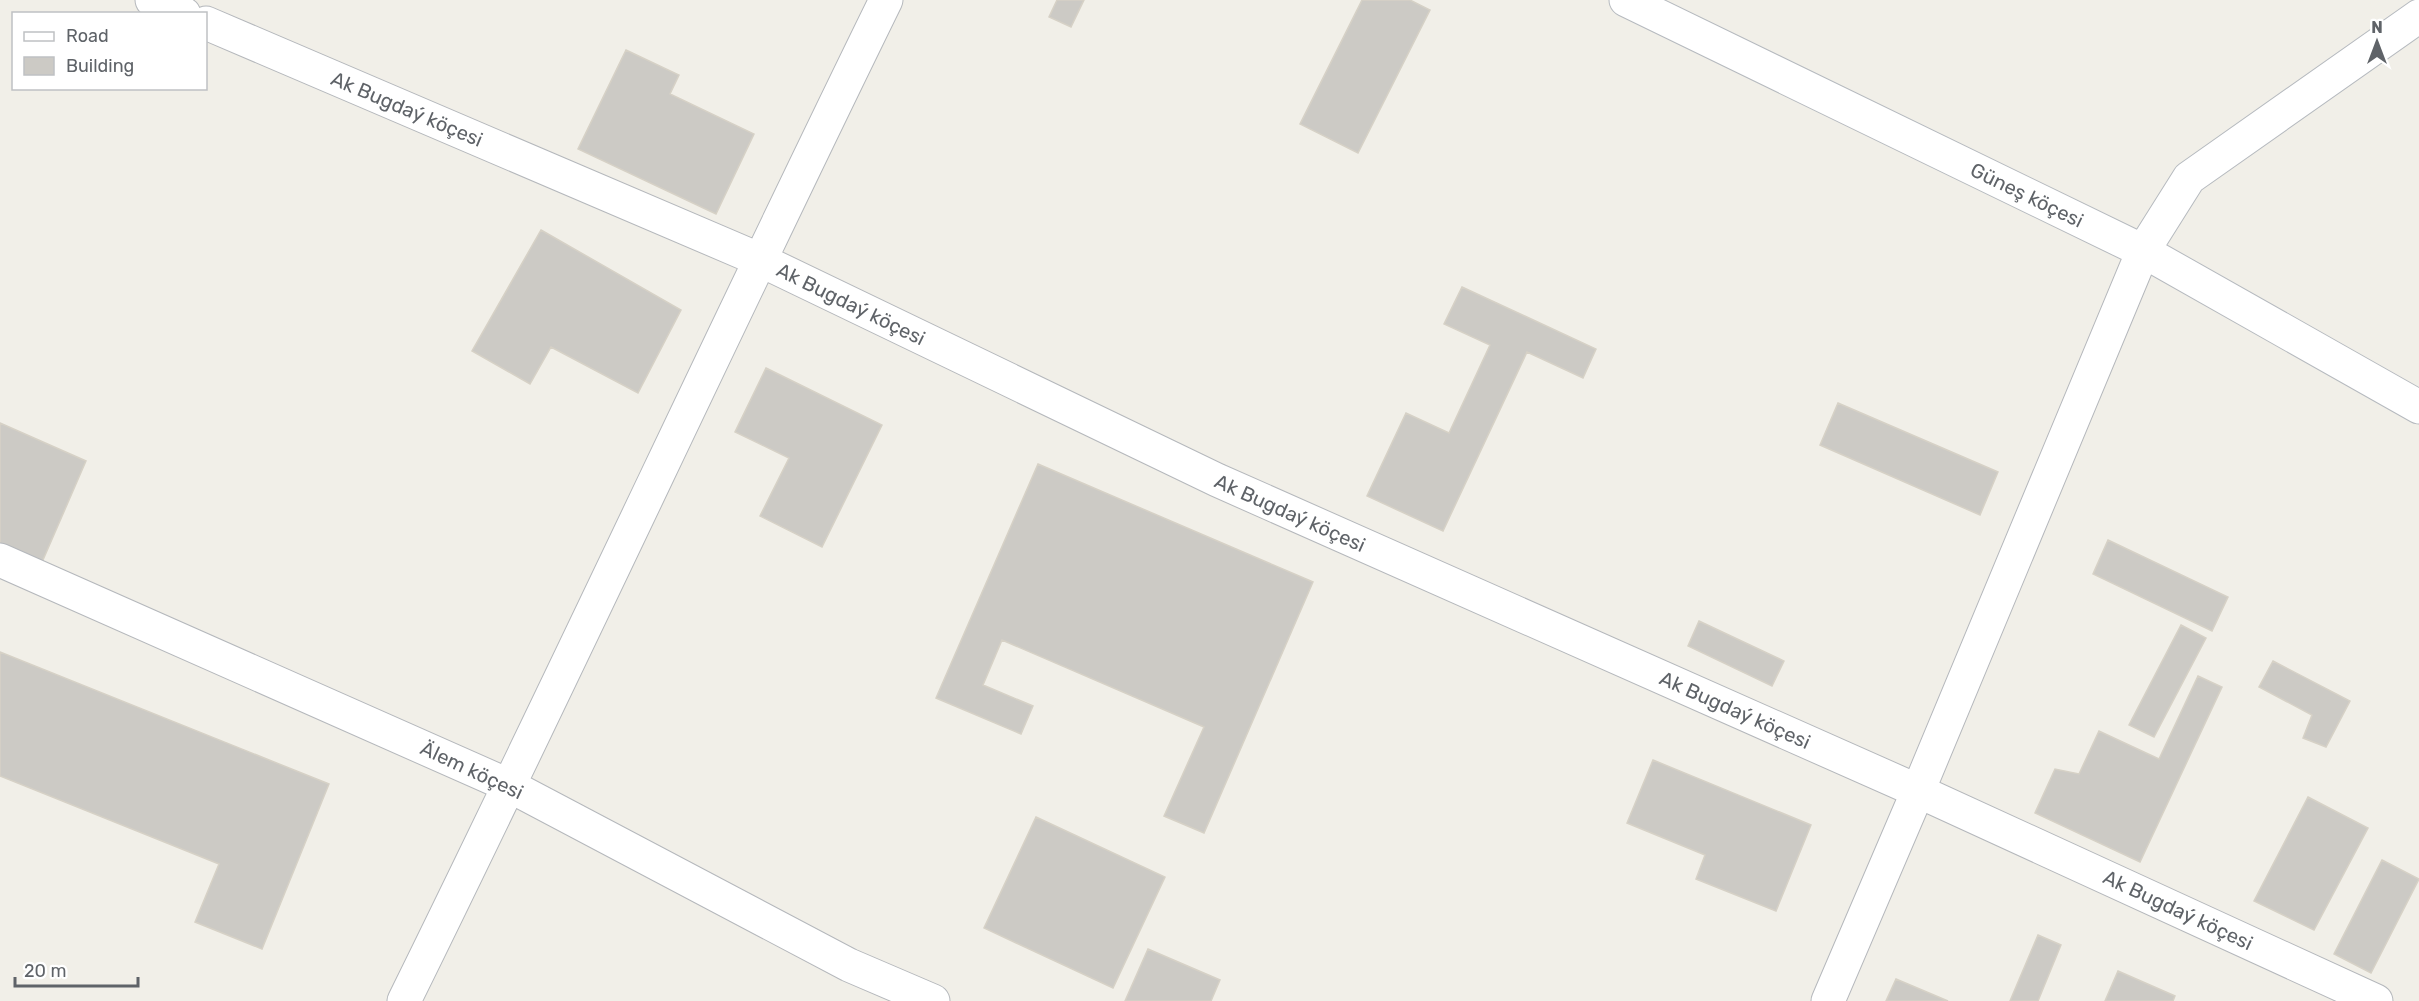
<svg xmlns="http://www.w3.org/2000/svg" width="2419" height="1001" font-family="Rubik,sans-serif">
  <style>
    .building { fill: #cccac5; stroke: #d6d1c6; stroke-width: 1.5 }
    .lines { fill: none; stroke-linecap: round; stroke-linejoin: round }
    .street-casing { stroke: #b5b8bc; stroke-width: 35 }
    .secondary-casing { stroke: #b6babf; stroke-width: 35 }
    .street { stroke: #fff; stroke-width: 33 }
    .secondary { stroke: #fff; stroke-width: 33 }
    .labels { text-anchor: middle; stroke-width: 5; stroke-linejoin: round; paint-order: stroke }
    .street-label { font-size: 20px; fill: #5f6368; stroke: #fff }
  </style>
  <rect width="100%" height="100%" fill="#f1efe8"/>
  <path class="building" d="M1057 0H1084L1071 27 1049 17Z
    M1362 0H1410L1430 10 1358 153 1300 124Z
    M626 50 679 75 670 94 754 134 716 214 578 149Z
    M541 230 681 310 638 393 551 347 530 384 472 351Z
    M1462 287 1596 349 1583 378 1527 352 1443 531 1367 496 1406 413 1449 433 1490 345 1444 324Z
    M766 368 882 425 822 547 760 516 789 458 735 432Z
    M1838 403 1998 472 1980 515 1820 445Z
    M0 423 86 461 36 576 0 560Z
    M1038 464 1313 582 1204 833 1164 816 1204 727 1002 640 983 685 1033 706 1021 734 936 698Z
    M2108 540 2228 597 2212 631 2093 574Z
    M1699 621 1784 661 1772 686 1688 646Z
    M2181 625 2206 638 2154 737 2129 725Z
    M0 652 329 784 262 949 195 922 219 864 0 776Z
    M2273 661 2350 701 2326 747 2303 738 2312 715 2259 687Z
    M2198 676 2222 687 2140 862 2035 813 2055 769 2079 774 2099 731 2159 759Z
    M1653 760 1811 825 1776 911 1696 879 1705 855 1627 823Z
    M2308 797 2368 828 2314 930 2254 901Z
    M1036 817 1165 877 1113 988 984 928Z
    M2382 860 2419 879 2371 973 2334 954Z
    M2038 935 2061 945 2038 1001H2010Z
    M1148 949 1220 980 1211 1001H1125Z
    M2118 971 2175 996 2173 1001H2105Z
    M1896 979 1948 1001H1886Z"/>
  <g class="lines">
    <defs>
      <path id="street" d="M152 0 184 14
        M206 23 758 259 1217 480 1918 791 2376 1001
        M0 560 510 786 849 965 933 1001
        M404 1001C568 669 723 332 886 0
        M1828 1001 1918 791 2143 251"/>
      <path id="secondary" d="M1626 0 2143 251 2419 407
        M2143 251 2189 178 2419 16"/>
    </defs>
    <use href="#street" class="street-casing"/>
    <use href="#secondary" class="secondary-casing"/>
    <use href="#street" class="street"/>
    <use href="#secondary" class="secondary"/>
  </g>
  <g class="labels">
    <g class="street-label">
      <text transform="translate(407 109) rotate(23)" y="7">Ak Bugdaý köçesi</text>
      <text transform="translate(2027 195) rotate(26)" y="7">Güneş köçesi</text>
      <text transform="translate(851 304) rotate(26)" y="7">Ak Bugdaý köçesi</text>
      <text transform="translate(1290 513) rotate(24)" y="7">Ak Bugdaý köçesi</text>
      <text transform="translate(1735 710) rotate(24)" y="7">Ak Bugdaý köçesi</text>
      <text transform="translate(472 770) rotate(25)" y="7">Älem köçesi</text>
      <text transform="translate(2178 910) rotate(25)" y="7">Ak Bugdaý köçesi</text>
    </g>
  </g>
  <rect x="12" y="12" width="195" height="78" fill="#ffffff" stroke="#bfc1c3" stroke-width="1.5"/>
  <rect x="24" y="32" width="30" height="9" fill="#ffffff" stroke="#bfc1c3" stroke-width="1.5"/>
  <text x="66" y="42" font-size="18" fill="#5f6368">Road</text>
  <rect x="24" y="57" width="30" height="18" fill="#cccac5" stroke="#bfc1c3" stroke-width="1.5"/>
  <text x="66" y="72" font-size="18" fill="#5f6368">Building</text>
  <g transform="translate(2377 42)" stroke="#ffffff" stroke-width="4.5" paint-order="stroke">
  <path d="M0-4.5L10 22L0 15L-10 22Z" fill="#5f6368"/>
  <text y="-9" font-size="16" font-weight="bold" text-anchor="middle" fill="#5f6368">N</text>
  </g>
  <path d="M15 977v9h123v-9" fill="none" stroke="#5f6368" stroke-width="3"/>
  <text x="24" y="977" font-size="18" fill="#5f6368" stroke="#ffffff" stroke-width="4.5" paint-order="stroke">20 m</text>
</svg>
